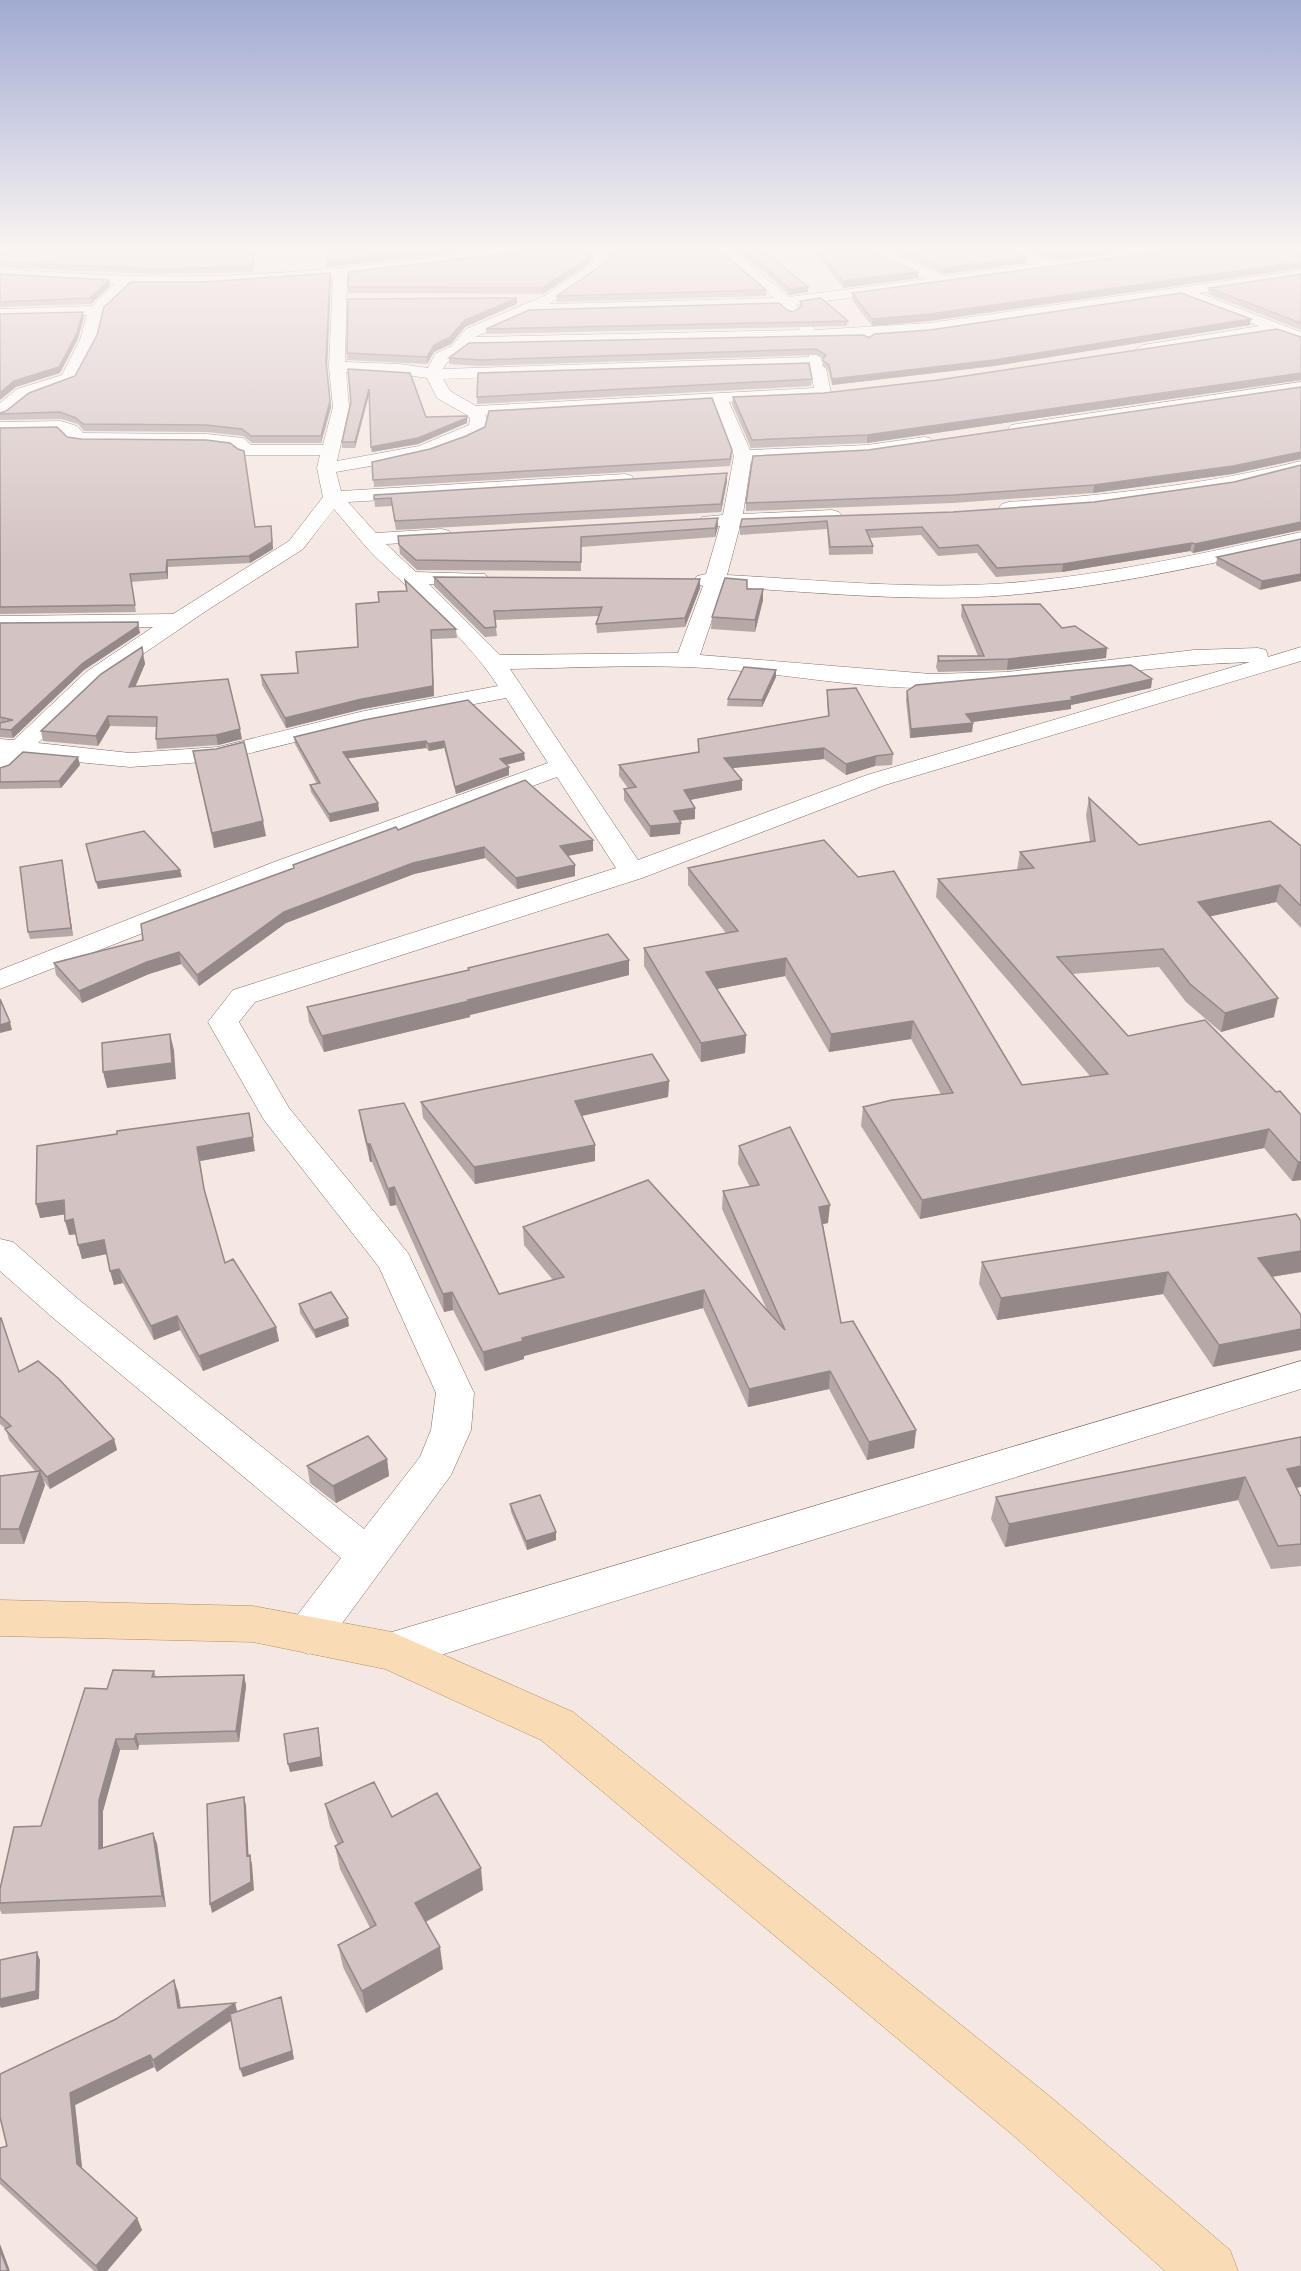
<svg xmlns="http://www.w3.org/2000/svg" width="1301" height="2271" font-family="'Asap Condensed',sans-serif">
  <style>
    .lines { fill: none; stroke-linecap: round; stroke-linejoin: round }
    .minor-casing { stroke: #7c6f6a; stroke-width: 1 }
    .major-casing { stroke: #b08e63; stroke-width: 1 }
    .minor { fill: #fff; fill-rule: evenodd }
    .major { fill: #f9dbb5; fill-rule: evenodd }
    .wall { fill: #b5a8a7 }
    .shaded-wall { fill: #948888 }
    .building { fill: #d3c3c2; stroke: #948888; stroke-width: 1.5 }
  </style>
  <rect width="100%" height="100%" fill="#f5e7e1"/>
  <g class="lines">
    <defs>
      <path id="minor" d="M514 248H551L544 252 347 275 345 362 400 364 428 368 435 354 452 346 466 329 546 295 593 263 594 259 588 248H600L608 259 607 265 549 304 774 298 715 248H729L789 297 926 279 864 251 863 248H879L943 276 1035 264 1002 251 1001 248H1018L1053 262 1159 248H1193L1186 252 796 305 815 330 929 323 1301 270V278L1199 293 1301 332V342L1276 333 1143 355 1137 353 1135 350 1143 345 1259 326 1180 296 929 333 820 339 831 393 829 397 729 402 750 450 867 445 924 437 930 438 933 442 930 446 924 447 867 455 751 461 743 514 832 510 839 512 842 516 839 520 832 522 740 526 727 575C820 580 915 590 1009 583 1108 575 1205 553 1301 532V544C1205 565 1108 587 1010 595 914 603 818 592 723 587L700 655 931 674 1007 672 1194 650 1258 648 1266 650 1268 657 1301 647V661L885 785 642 878 255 1002 239 1022 289 1108 408 1253 474 1393 471 1430 451 1475 324 1648 308 1654 292 1648 286 1635 292 1622 341 1558 52 1317 0 1271V1239L13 1242 78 1299 364 1529 420 1457 431 1430 436 1393 379 1267 264 1120 208 1022 233 990 616 868 557 777 294 874 0 989V970L274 862 548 763 506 698 364 725 218 761 130 767 24 757 9 771 0 773V739L14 740 86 672 153 627 0 628V616L173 614 289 541 323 497 317 468 320 455H246L240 454 232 447 207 444 83 443 69 441 64 433 59 431 0 432V422L61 421 77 426 83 433 207 434 243 438 251 445H323L333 407 329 367 333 276 207 285H131L103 311 96 340 74 381 29 397 6 416 0 417V403L17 389 62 375 80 340 87 315 0 317V309L92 306 115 284 0 277V269C69 273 136 278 205 276 309 274 412 260 514 248ZM782 306 800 330 475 337 529 313ZM804 339 809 357 443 369C450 355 459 358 468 347ZM810 367 814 388 476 406 450 391 443 379ZM346 372 400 374 427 378 437 398 467 415 470 419 469 425 419 446 337 461 349 407ZM713 402 734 456 723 515 702 517 699 521 702 525 720 526 706 574 697 576 694 580 697 584 703 586 678 653 500 655 429 584H478L485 582 488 578 485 574 416 572 386 544 442 541 449 539 452 535 449 531 442 529 376 533 348 502 625 486 632 484 634 480 632 476 625 474 341 491 336 472C387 463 437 457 483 432L488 419 485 415ZM334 509C350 527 365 548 383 564 423 602 468 640 498 686L364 711 218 747 130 753 38 743 102 682 209 609 303 549ZM1250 662 867 775 638 860 510 669C568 668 628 665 686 667 769 670 851 689 934 688 1040 686 1144 665 1250 662Z
        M1301 382V392L1017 434 1011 433 1008 429 1011 425 1017 424Z
        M1301 461V472C1205 497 1108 506 1009 514L1002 512 999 508 1002 504 1009 502C1108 495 1205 485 1301 461Z
        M1301 1361V1389L392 1670 376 1664 370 1651 376 1638 392 1632Z"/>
      <path id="major" d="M0 1600 253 1606 392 1632 573 1712 1053 2099 1230 2250 1238 2271H1165L1015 2137 541 1740 385 1669 253 1642 0 1636Z"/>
    </defs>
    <use href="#minor" class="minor-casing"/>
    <use href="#major" class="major-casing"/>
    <use href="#minor" class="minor"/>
    <use href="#major" class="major"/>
  </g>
  <path class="wall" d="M0 248H255L253 272 154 274 0 267Z
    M602 248H717L766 290V296L557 302V296L609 260V257Z
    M732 248H761L808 292 789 295 766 273Z
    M812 248H864L918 272V278L843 288Z
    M884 248H1003L1027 257 1026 263 943 274Z
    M1023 248H1145L1053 260Z
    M1187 248H1301V268L929 321 872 326 852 300V293Z
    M544 249 591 262 543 294 348 293V287Z
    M0 274 109 280 110 286 91 304 0 307Z
    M1301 274V330L1208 294 1209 288Z
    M331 278 327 367 331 407 321 443H252L243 436 207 432 84 431 78 424 61 419 0 420V414L75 376 206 282Z
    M800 301 848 321 847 326 486 334V329L787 310 793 312 800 307Z
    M517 304 465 327 451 344 434 352 427 364 347 360V353Z
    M1250 325 994 366 832 385 828 370 822 366 823 359 816 355 480 366 449 364V358L869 338Z
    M1301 337V380L867 443 751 448 732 404 733 397 824 393Z
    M348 369 426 417 467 416V423L418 444 372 452 369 395 355 448H342V442L351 402Z
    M812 379 811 386 477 404V397Z
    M1301 387V459L1232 474 1093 493 953 503 746 511V503L868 450Z
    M0 428 67 437 255 527 271 526 273 549 250 563 168 567V579L131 582 136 612 0 614Z
    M430 449 732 456 730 466 374 487 372 462Z
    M1301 465V530L1193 553 1190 551 1062 572 996 577 977 553 938 556 921 535 870 538 873 546V554L829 555 827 529 740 535V527L1094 502 1234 482Z
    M727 473V481L721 512 396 530 392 506 375 507 374 495Z
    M718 527 715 537 581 547V571L417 570 400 554 398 536Z
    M1301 539 1260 590 1216 565 1217 557Z
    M434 577 700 579V588L685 627 597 633 596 624 599 616 495 620 497 636 485 637 434 586Z
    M405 580 456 629 457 638 432 639 434 696 363 709 286 728 262 685 261 675 298 673 358 647 379 602 407 591Z
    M747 589H763V600L755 632 711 629 712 617Z
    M962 605 1062 628 1106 658 1007 670 938 672 936 667 938 656H978L961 616Z
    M138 622 140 633 84 670 13 738 0 737V623Z
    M142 647 145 664 135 686 242 739 218 745 157 749 156 739V727L110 726 98 746 43 741 41 731Z
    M776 677 762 707 727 706 728 699Z
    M1152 679 1151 688 1071 705V709L972 722 973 723 972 732 910 738 906 700 907 691Z
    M827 690 893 754 892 765 875 766 846 775 824 759 732 768 742 790 690 800 695 808V819L679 821 680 834 650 837 624 800V789L628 788 619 776V765L698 752V739L828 716 827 700Z
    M364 720 525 760 506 765 509 775 456 794 444 748 429 751 426 748 347 758 378 803 379 811 330 822 311 792 310 785 317 784 295 744 294 737Z
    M216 749 266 836 214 848 193 751Z
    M80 765 61 788 0 789V768Z
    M1089 798 1139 845 1301 846V928L1276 902 1210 916 1274 1017 1221 1032 1186 1002 1159 967 1072 974 1128 1036 1276 1092 1301 1115V1180L1292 1181 1264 1148 920 1219 861 1126 863 1107 941 1094 911 1039 829 1052 785 976 717 989 746 1035 745 1053 701 1062 644 966V948L726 933 688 885V868L1022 1085 1090 1076 936 897 938 879 1017 870 1020 852 1090 842 1086 815Z
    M398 830 593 851 568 856 575 876 517 889 485 858 414 874 286 923 199 986 181 964 149 974 82 1003 56 975 54 963 143 940Z
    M62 860 73 936 30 939 28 932Z
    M468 968 629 975 470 1015V1017L324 1052 309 1022 307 1007 468 970Z
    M669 1081 668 1097 582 1116 595 1145V1161L475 1184 423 1118 421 1102Z
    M359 1110 499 1294 553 1280 524 1245 523 1227 767 1310 722 1209 723 1191 750 1187 738 1164 739 1146 828 1223 823 1224 841 1323 916 1430 914 1448 867 1460 829 1389 748 1407 703 1308 524 1356V1359L485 1371 453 1310 444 1312 396 1205 390 1206 372 1162H370L362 1128Z
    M37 1146 255 1151 200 1161 205 1193 225 1263 276 1327 279 1341 203 1371 180 1330 154 1340 123 1283 114 1285 107 1254 82 1259 76 1234 69 1235 65 1214 40 1218Z
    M1301 1221V1272L1272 1277 1213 1367 1163 1294 997 1320 979 1284 982 1262Z
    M299 1304 349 1326 316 1338 300 1313Z
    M0 1318 19 1372 114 1439 117 1450 50 1489 43 1480 45 1485 24 1544H0V1476L35 1471 9 1440 6 1429 0 1424Z
    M1301 1437 1296 1488 1301 1497V1566L1271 1569 1238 1500 1005 1547 991 1519 996 1497Z
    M387 1459 389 1476 336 1503 310 1483 307 1466Z
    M510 1504 556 1540 527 1550 511 1512Z
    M154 1671 156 1677 244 1675 246 1686 239 1742 139 1745 138 1750H120L103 1811V1848L153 1833 157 1844 166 1907 2 1914 0 1910V1889L41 1826 107 1689Z
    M325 1804 392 1817 483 1890 426 1922 443 1969 366 2013 343 1967 338 1945 370 1928 340 1869 335 1846 338 1845 330 1827Z
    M178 1992 181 2007 235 2003 237 2012 283 2005 294 2059 243 2077 231 2021 157 2072 154 2067 75 2105 82 2168 137 2218 142 2230 107 2271H94L0 2184V2148L7 2146Z"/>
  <path class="shaded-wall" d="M254 248H255L253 272 252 267Z
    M451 248H498L327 267 326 261Z
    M1101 248H1145L1053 260 1054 254Z
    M591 256V262L543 294 542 288Z
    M1027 257 1026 263 943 274 944 268Z
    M1301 262V268L929 321 872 326V319Z
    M918 272V278L843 288V281Z
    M330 273 331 278 327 367 326 361Z
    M109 280 110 286 91 304 90 298Z
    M808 287V292L789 295V289Z
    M517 298V304L465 327 451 344 434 352 427 364V357L434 345 465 320Z
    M83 312 84 317 78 339 60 373 16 387 0 400V393Z
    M1251 319 1250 325 994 366 832 385V379Z
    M1301 373V380L867 443V435Z
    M369 389V394L355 448V442Z
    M330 401 331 407 321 443V436Z
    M467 416V423L418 444 372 452 371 447Z
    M1301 452V459L1232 474 1093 493 1094 485Z
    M727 473V481L721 512V504Z
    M718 518V527L715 537V528Z
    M1301 522V530L1193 553 1195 544Z
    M271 526 273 549 250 563 249 556Z
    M1192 543 1190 551 1062 572 1063 564Z
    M167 560 168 567V579L166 572Z
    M1301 574V581L1260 590 1262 581Z
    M700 579V588L685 627V618Z
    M763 589V600L755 632V620Z
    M138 626 140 633 84 670 13 738 11 730 83 663Z
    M431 630 434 696 363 709 286 728 285 718Z
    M1107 648 1106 658 1007 670 1008 659Z
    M143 654 145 664 131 697 129 687Z
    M776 670V677L762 707V700Z
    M1152 679 1151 688 1071 705V709L965 723 966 714 1071 697Z
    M108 716 110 726 98 746 96 736Z
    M973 723 972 732 910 738 911 729Z
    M240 729 242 739 218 745 216 735Z
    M426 741V748L344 759 343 752Z
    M444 741V748L429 751 428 744Z
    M824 748V759L723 769 724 758Z
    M524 753 525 760 500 766V759Z
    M876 756 875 766 846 775V764Z
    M78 757 80 765 61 788 59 781Z
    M509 767V775L456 794 455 787Z
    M742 780V790L684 801V790Z
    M378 803 379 811 330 822 329 814Z
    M695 808V819L674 821V811Z
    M263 821 266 836 214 848 212 833Z
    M681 823 680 834 650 837V826Z
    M593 840V851L561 857 560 846Z
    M484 847 485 858 414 874 286 923 199 986 197 975 284 912 413 863Z
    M62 860 63 868 73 936 71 928Z
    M575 865V876L517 889 516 878Z
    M180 870 182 877 98 889 96 882Z
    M1280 885 1276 902 1194 920 1198 902Z
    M179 952 181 964 149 974 82 1003 79 991 147 962Z
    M786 958 785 976 706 991V972Z
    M629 960V975L470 1015V1017L324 1052 322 1036Z
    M1278 998 1274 1017 1221 1032 1225 1013Z
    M913 1021 911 1039 829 1052 831 1034Z
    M10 1022 12 1030 0 1033V1025Z
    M170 1034 174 1050 176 1079 107 1088 103 1072Z
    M746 1035 745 1053 701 1062V1043Z
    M669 1081 668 1097 576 1117 575 1101Z
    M249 1113 255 1151 200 1161 197 1147Z
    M1269 1129 1264 1148 920 1219 922 1200Z
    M367 1144H370L372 1162H370Z
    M595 1145V1161L475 1184 474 1167Z
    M1298 1162H1301V1180L1292 1181Z
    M394 1187 396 1205 390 1206 388 1189Z
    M64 1200 68 1214 40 1218 36 1204Z
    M830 1205 828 1223 818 1225 819 1207Z
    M73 1219 77 1234 69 1235 65 1221Z
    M104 1240 107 1254 82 1259 78 1245Z
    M1301 1251V1272L1251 1280 1258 1258Z
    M119 1269 123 1283 114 1285 110 1271Z
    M1168 1272 1163 1294 997 1320 1001 1298Z
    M704 1290 703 1308 524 1356V1359L485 1371 483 1352 522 1338Z
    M452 1292 453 1310 444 1312 443 1294Z
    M177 1316 180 1330 154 1340 151 1326Z
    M348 1318 349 1326 316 1338 314 1330Z
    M276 1327 279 1341 203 1371 199 1356Z
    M1301 1329V1350L1213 1367 1219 1345Z
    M830 1371 829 1389 748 1407 749 1389Z
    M916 1430 914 1448 867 1460 869 1442Z
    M114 1439 117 1450 50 1489 47 1477Z
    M387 1459 389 1476 336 1503 333 1486Z
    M1301 1466V1487L1279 1491 1287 1469Z
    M40 1471 45 1485 24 1544 19 1529Z
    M1245 1477 1238 1500 1005 1547 1009 1524Z
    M556 1532V1540L527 1550 526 1541Z
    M244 1675 246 1686 239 1742 236 1731Z
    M318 1728 323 1766 290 1772 288 1764Z
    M136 1734 139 1745 138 1750 134 1739Z
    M116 1739 120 1750 103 1811V1860L99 1849V1800Z
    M244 1797 246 1805 249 1864 247 1856Z
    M153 1833 157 1844 166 1907 162 1896Z
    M250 1855 252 1864 254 1890 212 1913 210 1904Z
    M481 1868 483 1890 419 1925 415 1903Z
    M440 1947 443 1969 366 2013 362 1991Z
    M37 1952 40 1960 39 1999 1 2008 0 2006V1999Z
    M174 1980 178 1992 182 2020 178 2008Z
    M281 1997 294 2059 243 2077 240 2069Z
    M235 2003 238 2015 157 2072 153 2060Z
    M150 2055 154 2067 75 2105 83 2176 77 2164 70 2093Z
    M137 2218 142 2230 107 2271H98L96 2266Z
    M0 2244 10 2271H8L0 2250Z"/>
  <path class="building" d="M0 248H254L252 267 153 269 0 262Z
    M324 248H451L326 261Z
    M546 248H587L591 256 542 288 348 287 349 272 544 249Z
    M606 248H717L766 290 557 296 609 260 610 252Z
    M739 248H761L808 287 789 289 767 268Z
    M817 248H864L918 272 843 281Z
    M898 248H1003L1027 257 944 268Z
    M1039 248H1101L1054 254Z
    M1187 248H1301V262L929 314 872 319 852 293Z
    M330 273 326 361 330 401 321 436H251L242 429 206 425 83 424 76 418 60 412 0 414V413L6 411 29 393 75 376 97 335 104 307 131 282H206Z
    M0 274 109 280 90 298 0 302Z
    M1301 274V323L1209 288Z
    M1181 293 1251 319 994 360 832 379 829 365 822 360 826 355 816 349 480 360 449 358 469 343 864 335 869 338 874 334 930 330Z
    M517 298 465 320 450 337 434 345 427 357 347 353 348 299Z
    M821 298 848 321 486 329 529 310 779 303 787 310 793 312 802 306 800 301Z
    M83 312 77 333 59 367 14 381 0 393V314Z
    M1277 329 1301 337V373L867 435 752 440 733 397 824 393 938 380Z
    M809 363 812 379 477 397 478 373Z
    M348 369 410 373 426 417 467 416V418L418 438 371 447 369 389 355 442H342L351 402Z
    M1301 387V452L1233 466 1094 485 954 495 746 503 753 456 868 450Z
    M712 398 732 450 730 459 373 480 372 462 430 449 466 436 485 427 489 411Z
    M57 427 67 437 81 439 206 440 230 443 238 449 244 451 255 527 271 526 272 542 249 556 167 560 166 572 130 574 135 605 0 607V428Z
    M1301 465V522L1195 544 1192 543 1063 564 997 568 978 545 939 548 922 527 866 530 873 546 830 547 827 521 740 527 742 519 953 512 1094 502 1234 482Z
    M727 473 721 504 395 521 391 498 374 499V495Z
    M718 518 715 528 581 537V562L416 560 399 545 398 536Z
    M1301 539V574L1262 581 1217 557Z
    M434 577 700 579 685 618 596 624 602 607 494 611 496 627 485 628Z
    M725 578 747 580V589H763L755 620 712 617Z
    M405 580 456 629 431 630 433 686 362 699 285 718 261 675 298 673 296 652 358 647 356 604 379 602 378 592 407 591Z
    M1040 604 1062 628 1075 626 1107 648 1008 659 939 661 938 656H984L962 605Z
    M138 622V626L83 663 11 730 0 729V723L13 720 0 717V623Z
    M142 647 143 654 129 687 228 679 240 729 216 735 156 739 157 717 108 716 96 736 41 731 101 674Z
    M1131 665 1152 679 1071 697 1072 700 966 714 973 723 911 729 907 691 916 685Z
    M744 667 776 670 762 700 728 699Z
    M856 688 893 754 876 756 846 764 824 748 724 758 742 780 684 790 695 808 674 811 681 823 650 826 624 789 636 787 619 765 699 752 698 739 829 716 827 690Z
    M468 700 524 753 500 759 509 767 455 787 444 741 428 744 426 741 343 752 378 803 329 814 310 785 320 783 294 737 364 720Z
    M244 742 263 821 212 833 193 751 216 749Z
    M23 752 78 757 59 781 0 782V768L9 765Z
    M525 780 593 840 560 846 575 865 516 878 484 847 413 863 284 912 197 975 179 952 147 962 79 991 54 963 143 940 141 924 294 868 293 865 396 827 398 830Z
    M1089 798 1139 845 1270 821 1301 846V906L1280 885 1198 902 1278 998 1225 1013 1190 984 1163 949 1057 957 1128 1036 1205 1020 1276 1092 1280 1091 1301 1115V1162H1298L1269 1129 922 1200 863 1107 892 1100 953 1093 913 1021 831 1034 786 958 706 972 746 1035 701 1043 644 948 738 931 688 868 824 840 858 877 894 871 1022 1085 1108 1074 938 879 1034 868 1020 852 1095 841Z
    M144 831 180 870 96 882 86 844Z
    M62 860 71 928 28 932 20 867Z
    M608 934 629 960 468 1000 469 1001 322 1036 307 1007 469 970 468 968Z
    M0 999 10 1022 0 1025Z
    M170 1034 172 1063 103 1072 102 1043Z
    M652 1054 669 1081 575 1101 595 1145 474 1167 421 1102Z
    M404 1103 499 1294 564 1277 523 1227 648 1180 785 1330 723 1191 759 1185 739 1146 790 1127 830 1205 819 1207 841 1323 853 1321 916 1430 869 1442 830 1371 749 1389 704 1290 522 1338 523 1341 483 1352 452 1292 443 1294 394 1187 388 1189 370 1144H367L359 1110Z
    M249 1113 253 1137 197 1147 204 1189 225 1263 233 1259 276 1327 199 1356 177 1316 151 1326 119 1269 110 1271 104 1240 78 1245 73 1219 65 1221 64 1200 36 1204 37 1146 117 1134V1131Z
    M1296 1214 1301 1221V1251L1258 1258 1301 1315V1329L1219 1345 1168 1272 1001 1298 982 1262Z
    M331 1292 348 1318 314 1330 299 1304Z
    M0 1318H1L19 1372 38 1361 59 1379 114 1439 47 1477 5 1429 11 1426 0 1416Z
    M368 1436 387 1459 333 1486 307 1466Z
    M1301 1437V1466L1287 1469 1301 1497V1544L1278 1546 1245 1477 1009 1524 996 1497Z
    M40 1471 19 1529H0V1476Z
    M540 1495 556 1532 526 1541 510 1504Z
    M113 1670 154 1671 152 1677 244 1675 236 1731 136 1734 134 1739H116L99 1800V1849L153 1833 162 1896 0 1903V1889L14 1827 41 1826 85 1688 107 1689Z
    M318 1728 321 1757 288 1764 284 1734Z
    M374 1782 392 1817 437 1793 481 1868 415 1903 440 1947 362 1991 338 1945 376 1925 335 1846 343 1842 325 1804Z
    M244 1797 247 1856 250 1855 251 1882 210 1904 207 1804Z
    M37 1952 36 1991 0 1999V1960Z
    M174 1980 178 2008 235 2003 153 2060 150 2055 70 2093 77 2164 137 2218 96 2266 0 2178V2148L7 2146 0 2117V2074L116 2019Z
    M281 1997 292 2051 240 2069 230 2014Z
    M0 2250 8 2271H0Z"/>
  <linearGradient id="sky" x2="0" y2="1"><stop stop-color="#a1aad1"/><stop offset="0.44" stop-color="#faf4f2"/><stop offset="1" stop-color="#faf4f2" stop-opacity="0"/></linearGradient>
  <rect width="1301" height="565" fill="url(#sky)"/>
</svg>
